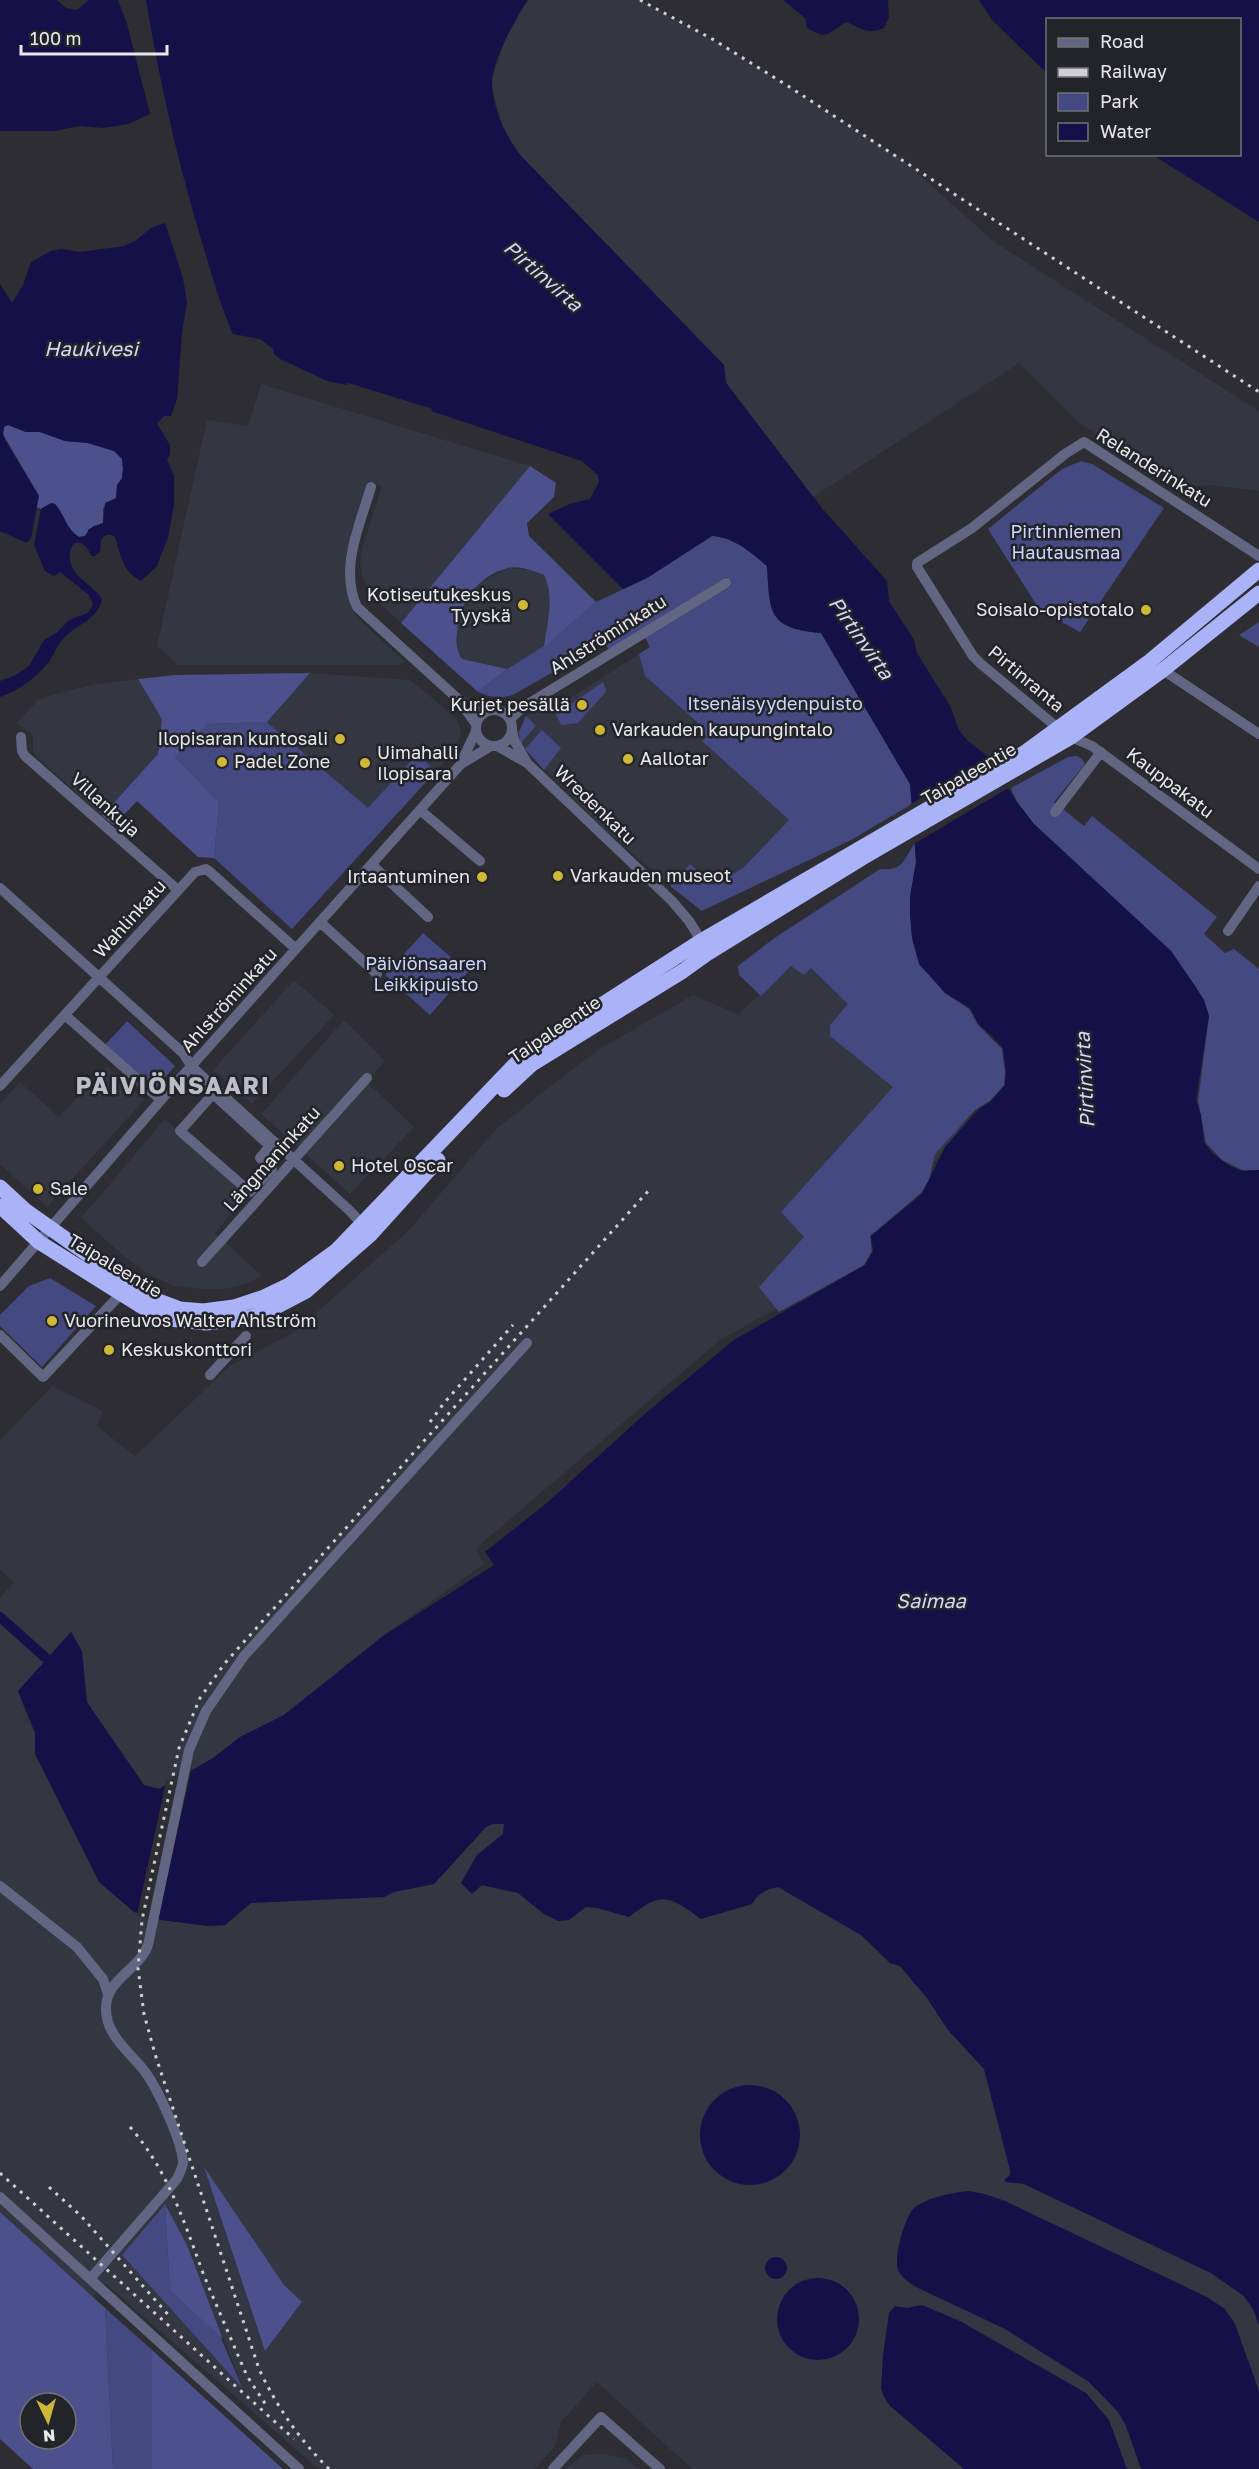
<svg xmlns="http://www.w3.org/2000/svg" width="1259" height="2469" font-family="'Golos Text',sans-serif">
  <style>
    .built { fill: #343641; fill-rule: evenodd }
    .green { fill: #454982 }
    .forest { fill: #4c518d; fill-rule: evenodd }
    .water { fill: #151048 }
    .pier { fill: #2d2d33 }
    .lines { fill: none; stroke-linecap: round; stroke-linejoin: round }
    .canal { stroke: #151048; stroke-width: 10 }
    .minor { stroke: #626682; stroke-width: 10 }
    .highway { stroke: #aab3f7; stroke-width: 15 }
    .rail { stroke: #d0d0d4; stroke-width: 3; stroke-dasharray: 3 6; stroke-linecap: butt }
    .poi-dot { fill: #d0b837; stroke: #232429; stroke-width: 2 }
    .labels { text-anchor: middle; stroke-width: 5; stroke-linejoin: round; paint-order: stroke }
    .street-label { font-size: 18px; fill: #e9e9ed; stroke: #232429 }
    .park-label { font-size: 18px; fill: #d1d7fc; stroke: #232429 }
    .poi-label { font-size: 18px; fill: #e9e9ed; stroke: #232429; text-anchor: start }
    .water-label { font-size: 20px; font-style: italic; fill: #d3d8fd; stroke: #232429 }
    .district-label { font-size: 24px; font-weight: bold; letter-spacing: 1.5px; fill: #bdbec5; stroke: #232429 }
  </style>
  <rect width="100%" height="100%" fill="#2d2d33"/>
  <path class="built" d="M528 0H640L714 40 903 160 993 241 1259 411V491L1211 485 1177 488 1077 421 1019 363 813 497 726 382 724 365 628 268 521 156 509 140 501 122 491 82 505 39Z
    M261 384 530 466 401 623 371 596 362 576 360 564 362 549 382 486 369 481 346 555 345 585 353 611 362 622 405 662 398 665H178L157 646 207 420 248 426Z
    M509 568 531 570 544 575 549 586 551 602 544 647 507 669 462 659 456 649 458 620 466 598 482 581Z
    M639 654 645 676 696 721 707 737 703 742 789 820 743 868 713 885 690 864 670 886 601 826 520 744 519 732 526 716 551 699 556 707Z
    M310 673 409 680 418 686 457 719 461 730 460 736 452 752 436 771 417 754 368 809 267 722Z
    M138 679 163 719 158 755 102 816 33 753V735L17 723 38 700 56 694 96 684Z
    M844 938 989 1091 899 1208 867 1235 862 1261 720 1340 481 1544 477 1551 484 1564 383 1636 284 1715 240 1737 213 1758 159 1789 144 1785 86 1702 84 1678 71 1632 18 1692 35 1733V1754L134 1912 162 1920 207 1926 225 1925 251 1903 384 1897 394 1892 434 1884 486 1827 493 1824H504L503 1834 477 1855 482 1885 518 1893 544 1914 569 1920 586 1907 597 1908 629 1916 650 1900 663 1898 680 1904 701 1919 752 1904 757 1896 769 1888 778 1887 861 1935 890 1963 900 1966 927 1998 948 2030 984 2069 1010 2170V2175L1006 2182 1024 2184 1211 2273 1244 2296 1253 2309 1259 2325V2469H692L597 2382 561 2422 555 2446 535 2469H318L105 2283 93 2297 0 2212V1598L14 1582 0 1570V1440L52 1386 103 1411 97 1426 135 1456 230 1366 296 1331 410 1229 497 1128 596 1051 693 995 738 1014 792 965ZM205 2170 284 2286 302 2303 265 2351ZM164 2204 187 2245 244 2390 122 2255Z
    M294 980 334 1015 252 1104 213 1070Z
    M344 1020 385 1061 367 1082 414 1127 350 1194 261 1114Z
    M106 1066 144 1100 47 1207 0 1164V1104L20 1082 59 1117Z
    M165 1119 250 1192 215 1233 262 1276 245 1284 224 1289H201L174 1286 148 1274 131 1262 81 1218Z
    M603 2454 627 2459 639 2469H566L582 2455Z"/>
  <path class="green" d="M1081 461 1092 464 1164 508 1080 632 1047 614 1036 604 988 529 1062 469Z
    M712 536C733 537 751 552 767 566 770 611 767 629 821 633L910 784 912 804 851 840 702 911 670 886 690 864 713 885 743 868 789 820 702 741 707 737 696 721 645 676 639 654 650 647 645 638 731 586 726 577 609 650 604 642 515 694C502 699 491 698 478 692L507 669 544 646 596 602 647 578Z
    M1259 622V647L1239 635Z
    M603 682 606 690 604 694 578 723 561 725 556 714Z
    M526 716 536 726 520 744 519 732Z
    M267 722 368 808 417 754 436 771 292 929 214 858 219 802 175 757 208 724Z
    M542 730 561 748 544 770 525 749Z
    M1077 756 1082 759 1085 764 1054 802 1084 826 1092 816 1217 917 1204 934 1225 953 1234 949 1259 969V1170H1242L1222 1160 1206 1143 1198 1101 1209 1016 1204 1000 1193 983 1171 951 1034 824 1017 802 1011 788 1068 757Z
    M915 843 916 862 910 897 912 938 945 993 969 1009 978 1025 1002 1049 1005 1072 1004 1085 991 1100 975 1110 935 1154 929 1180 921 1193 870 1236 872 1251 864 1265 779 1312 759 1287 804 1237 781 1212 893 1087 830 1036V1025L848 1004 811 968 804 975 791 966 761 996 739 975 738 966 773 939 880 869C903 871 903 861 915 843Z
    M423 933 468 972 430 1015 385 975Z
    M127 1021 175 1066 152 1092 103 1047Z
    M50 1278 96 1306 42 1367 0 1326V1315L29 1286Z
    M165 2204 170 2291 220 2336 243 2389 122 2255Z
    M105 2308 152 2350V2469H113Z"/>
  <path class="forest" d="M8 425 26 432H40L65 441 88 443 114 451 122 459 123 469 122 478 117 485 116 498 103 508V523L93 526 85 536 79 537C66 529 64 516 55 504L51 503 41 509 36 507 39 496 3 434 4 427Z
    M530 466 556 483 554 497 527 523 529 536 596 602 544 647C547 623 555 597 544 575 534 571 519 565 508 568 477 576 459 603 457 633 456 644 456 649 462 659L507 669 478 692 401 623Z
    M310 673 267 722 208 724 175 757 219 802 214 858 198 857 137 801 114 825 102 816 158 754 162 719 138 679 175 675Z
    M204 2167 284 2285 302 2302 265 2351Z
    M165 2204 187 2245 223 2339 170 2291Z
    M0 2212 105 2308 113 2469H33L0 2439ZM30 2403H66V2439H30Z
    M152 2350 283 2469H152Z"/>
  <path class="water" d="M0 0H57L66 8 77 10 89 0H118L127 24 150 114 128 124 103 128 79 126 55 131H0Z
    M146 0H528C516 17 491 63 492 84 493 110 506 136 521 156L724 365 726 383 821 507 887 581 889 601 914 640 917 653 950 706 959 730 967 740 986 755 1017 802 1034 824 1171 951 1193 983 1204 1000 1209 1016 1196 1100 1201 1115 1204 1142 1213 1154 1230 1166 1243 1171 1259 1170V2325L1253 2309 1244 2296 1211 2273 1024 2184 1006 2182 1004 2180 1010 2175V2170L984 2069 948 2030 927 1998 900 1966 890 1963 861 1935 778 1887C766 1889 759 1893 752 1904L701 1919C668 1895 662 1891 629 1917L597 1908 586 1907 569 1920 558 1921 544 1914 518 1893 482 1885 472 1894 461 1883 477 1855 503 1834 504 1824H493L486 1827 434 1884 394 1892 384 1897 251 1903 225 1925 207 1926 162 1920 134 1912 99 1882 35 1754V1733L18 1691 71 1632 82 1651 87 1702 144 1785 159 1789 213 1758 240 1737 284 1715 383 1636 494 1565 485 1552 548 1502 647 1412 734 1340 865 1265 873 1251 871 1236 922 1194 945 1147 979 1109 990 1102 1005 1085 1006 1072 1003 1048 992 1036 979 1025 970 1008 945 993 919 964 912 938 910 915V897L916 862 910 784 821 633C767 628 770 612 767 566 751 552 733 537 712 536L647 578 623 589 548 514 570 504 590 499 599 482 598 475 582 461 431 411 432 409 348 383 347 385 327 381 280 359 274 354 273 349 260 339 233 334C218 300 209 265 198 229 176 154 159 78 146 0Z
    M783 0H888L889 17 884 28C867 35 861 28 846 22 827 34 828 40 807 28L805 18Z
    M979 0H1259V222L1153 155 1240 154V20H1048L1047 73 992 20Z
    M165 223 183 278 187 302 182 333 177 399 171 416H164L157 424 170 445V454L167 459 174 476V505L168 537 157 566 141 581C122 571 121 556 115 537 109 533 106 534 101 540L100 552 95 556H92C90 554 89 551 87 548 72 532 66 554 72 567 77 579 95 587 102 599 97 621 78 623 64 638 58 644 54 654 49 662 37 677 18 691 0 697V681L14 676 29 666 44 640 56 633 69 620 88 613 93 604 89 595 60 572 54 576 45 571 34 545 41 509 51 503 55 504C66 516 65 528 79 537L85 536 89 529 103 523 105 503 116 498 117 485 122 478 123 469 122 459 114 451 88 443 65 441 40 432H26L8 425 4 427 3 434 5 440 39 496 31 538 27 543 0 531V284L12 303 23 285 31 262 51 251 61 249 80 252 124 246 135 241 151 228Z
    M700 2135a50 50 0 1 1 100 0a50 50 0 1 1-100 0Z
    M968 2191 985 2194 1005 2201 1207 2297 1225 2309 1235 2324 1259 2391V2469H1141L1126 2426 1118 2412 1089 2382 1005 2329 916 2287C910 2283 902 2278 899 2272 892 2261 905 2215 915 2207 930 2197 951 2193 968 2191Z
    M765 2268a11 11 0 1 1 22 0a11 11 0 1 1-22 0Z
    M777 2319a41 41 0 1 1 82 0a41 41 0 1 1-82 0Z
    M922 2305 960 2321 1086 2393 1109 2420 1127 2469H964L890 2406 884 2397 881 2389 883 2355 889 2313 895 2306 907 2308Z"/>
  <path class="pier" d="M348 383 432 409 431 414 428 411 349 387 346 388Z
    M991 757 1010 787 912 845 909 805Z
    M192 1767 157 1922 137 1915 166 1781Z"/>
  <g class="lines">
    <path class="canal" d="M0 1617 47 1659"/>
    <path class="minor" d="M371 487C360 525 339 568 357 607L459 700 483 714
      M1259 556 1084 442 1065 454 972 528 917 563V567L973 656 981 664 1059 729 1071 737 1092 746 1259 869
      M1157 666 1259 734
      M459 700 476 724
      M476 728a18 18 0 1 1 36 0a18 18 0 1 1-36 0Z
      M510 719 523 707 726 583
      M512 730 514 740 527 763
      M21 737 22 751 25 756 178 890
      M497 746 527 763 672 901 689 921 704 945
      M461 763 476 731
      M420 810 480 861
      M1055 812 1101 752
      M372 865 428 917
      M0 888 183 1053 192 1067 349 1210 365 1227
      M320 922 377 974
      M1228 931 1259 886
      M65 1015 161 1100
      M0 1086 195 872 206 869 210 872 296 949
      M213 1094 270 1146 260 1158 272 1169 250 1192 180 1131Z
      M202 1262 367 1078
      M0 1286 161 1100 461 764 491 746
      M0 1335 43 1377 117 1298
      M210 1375 246 1336
      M0 1886 77 1947 103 1979 108 1994
      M0 2197 299 2469
      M90 2279 177 2179C179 2174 183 2168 183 2162 182 2141 158 2090 146 2073 131 2053 105 2035 106 2008 106 1979 139 1970 148 1945L189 1750 206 1711 244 1656 527 1343
      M553 2469 601 2417 660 2469"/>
    <path class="highway" d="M504 1090 532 1064 683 971 708 953 862 858 1071 737 1163 670 1259 593
      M0 1187 26 1211 148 1297 180 1309 203 1311 234 1307 264 1297 289 1285 337 1250 525 1054 701 941 1024 753 1150 661 1259 570
      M0 1206 39 1242 144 1308 170 1319 206 1323 249 1318 268 1311 306 1291 371 1234 438 1160"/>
    <path class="rail" d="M640 0 714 40 788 86 1259 392
      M430 1422 444 1403 513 1325
      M130 2127C168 2171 183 2219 203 2273 214 2300 226 2327 237 2353L247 2376 268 2408
      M0 2173 294 2439
      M49 2187 81 2216 171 2318
      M329 2469C299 2439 277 2407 259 2369L155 2054 144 2014 138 1968 142 1920 179 1748 200 1698 225 1663 650 1189"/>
  </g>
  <g class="poi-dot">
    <circle cx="523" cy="605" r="6"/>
    <circle cx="1146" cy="610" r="6"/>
    <circle cx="582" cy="705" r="6"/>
    <circle cx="600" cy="730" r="6"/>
    <circle cx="340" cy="739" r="6"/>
    <circle cx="628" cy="759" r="6"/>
    <circle cx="222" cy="762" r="6"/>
    <circle cx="365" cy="763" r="6"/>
    <circle cx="558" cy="876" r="6"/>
    <circle cx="482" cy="877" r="6"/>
    <circle cx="339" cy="1166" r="6"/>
    <circle cx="38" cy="1189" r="6"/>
    <circle cx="52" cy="1321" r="6"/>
    <circle cx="109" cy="1350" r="6"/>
  </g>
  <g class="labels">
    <g class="street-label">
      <text transform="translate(1154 468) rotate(32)" y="6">Relanderinkatu</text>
      <text transform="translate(608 635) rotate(-32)" y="6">Ahlströminkatu</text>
      <text transform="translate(1026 679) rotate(40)" y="6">Pirtinranta</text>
      <text transform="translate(969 774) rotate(-30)" y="6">Taipaleentie</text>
      <text transform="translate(1170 783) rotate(37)" y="6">Kauppakatu</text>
      <text transform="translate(105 805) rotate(42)" y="6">Villankuja</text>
      <text transform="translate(595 805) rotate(44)" y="6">Wredenkatu</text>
      <text transform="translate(130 919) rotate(-48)" y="6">Wahlinkatu</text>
      <text transform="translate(229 1000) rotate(-48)" y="6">Ahlströminkatu</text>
      <text transform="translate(555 1030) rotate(-34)" y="6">Taipaleentie</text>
      <text transform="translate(272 1159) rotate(-48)" y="6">Längmaninkatu</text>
      <text transform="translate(115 1266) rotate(31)" y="6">Taipaleentie</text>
    </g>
    <g class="park-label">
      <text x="1066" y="538">Pirtinniemen<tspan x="1066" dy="21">Hautausmaa</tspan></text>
      <text x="775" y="710">Itsenäisyydenpuisto</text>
      <text x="426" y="970">Päiviönsaaren<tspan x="426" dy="21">Leikkipuisto</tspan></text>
    </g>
    <g class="poi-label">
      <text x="511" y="601" text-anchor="end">Kotiseutukeskus<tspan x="511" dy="21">Tyyskä</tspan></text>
      <text x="1134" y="616" text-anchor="end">Soisalo-opistotalo</text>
      <text x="570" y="711" text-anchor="end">Kurjet pesällä</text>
      <text x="612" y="736">Varkauden kaupungintalo</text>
      <text x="328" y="745" text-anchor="end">Ilopisaran kuntosali</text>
      <text x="377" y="759">Uimahalli<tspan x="377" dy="21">Ilopisara</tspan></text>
      <text x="640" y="765">Aallotar</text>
      <text x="234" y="768">Padel Zone</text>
      <text x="570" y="882">Varkauden museot</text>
      <text x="470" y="883" text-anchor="end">Irtaantuminen</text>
      <text x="351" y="1172">Hotel Oscar</text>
      <text x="50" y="1195">Sale</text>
      <text x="64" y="1327">Vuorineuvos Walter Ahlström</text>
      <text x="121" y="1356">Keskuskonttori</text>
    </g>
    <g class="water-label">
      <text transform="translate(543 276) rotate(41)" y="7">Pirtinvirta</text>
      <text x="91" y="356">Haukivesi</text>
      <text transform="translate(861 638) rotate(55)" y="7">Pirtinvirta</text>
      <text transform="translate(1085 1080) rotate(-93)" y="7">Pirtinvirta</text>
      <text x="931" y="1608">Saimaa</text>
    </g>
    <g class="district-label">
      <text x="173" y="1094">PÄIVIÖNSAARI</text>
    </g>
  </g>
  <rect x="1046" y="18" width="195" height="138" fill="#232429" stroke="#727377" stroke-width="1.5"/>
  <rect x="1058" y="38" width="30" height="9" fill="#626682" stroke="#727377" stroke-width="1.5"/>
  <text x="1100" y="48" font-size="18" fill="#e9e9ed">Road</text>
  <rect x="1058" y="68" width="30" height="9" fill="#d0d0d4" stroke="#727377" stroke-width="1.5"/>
  <text x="1100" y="78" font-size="18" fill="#e9e9ed">Railway</text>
  <rect x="1058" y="93" width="30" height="18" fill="#454982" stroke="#727377" stroke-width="1.5"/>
  <text x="1100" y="108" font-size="18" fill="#e9e9ed">Park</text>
  <rect x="1058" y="123" width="30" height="18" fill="#151048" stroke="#727377" stroke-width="1.5"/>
  <text x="1100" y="138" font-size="18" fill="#e9e9ed">Water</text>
  <g transform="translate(48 2421) rotate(175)"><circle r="28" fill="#232429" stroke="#727377" stroke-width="1.5"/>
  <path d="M0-4.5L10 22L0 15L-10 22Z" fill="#d0b837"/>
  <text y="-9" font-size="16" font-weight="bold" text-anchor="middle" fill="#e9e9ed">N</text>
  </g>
  <path d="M21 45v9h146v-9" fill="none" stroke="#e9e9ed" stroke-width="3"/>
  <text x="30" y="45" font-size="18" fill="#e9e9ed" stroke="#232429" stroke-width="4.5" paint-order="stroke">100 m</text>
</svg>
